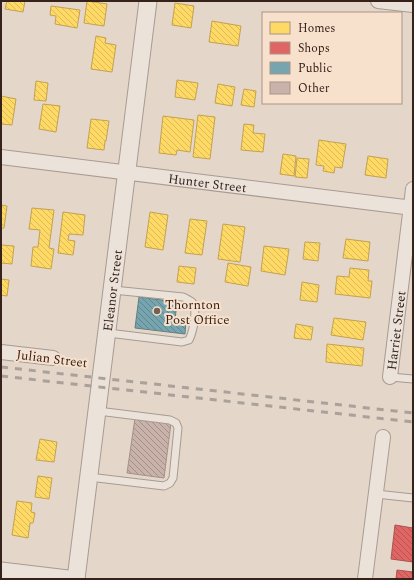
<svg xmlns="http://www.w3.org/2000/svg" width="414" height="580" font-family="Spectral,serif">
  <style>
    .homes { fill: url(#homes-back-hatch); stroke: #c3a250 }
    .shops { fill: url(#shops-back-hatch); stroke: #ad5250 }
    .public { fill: url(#public-back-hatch); stroke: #637e83 }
    .building { fill: url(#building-back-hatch); stroke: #a49188 }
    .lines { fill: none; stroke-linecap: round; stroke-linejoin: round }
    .service-casing { stroke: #a89b92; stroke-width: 9 }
    .minor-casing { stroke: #a89b92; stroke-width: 16 }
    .tertiary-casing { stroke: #a89b92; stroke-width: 19 }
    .path { stroke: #c3b9b1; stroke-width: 2.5; stroke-dasharray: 3 2; stroke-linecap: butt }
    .service { stroke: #ebe2da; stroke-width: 7 }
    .minor { stroke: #ebe2da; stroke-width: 14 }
    .tertiary { stroke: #ebe2da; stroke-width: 17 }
    .rail { stroke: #aaa19b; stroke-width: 3; stroke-dasharray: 7 7; stroke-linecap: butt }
    .poi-dot { fill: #736158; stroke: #f7e1cc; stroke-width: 1.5 }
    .labels { text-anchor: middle; stroke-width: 4; stroke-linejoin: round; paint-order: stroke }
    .street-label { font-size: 13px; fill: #36221b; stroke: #f7e1cc }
    .poi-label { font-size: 13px; fill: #36221b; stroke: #f7e1cc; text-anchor: start }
  </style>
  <defs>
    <pattern id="homes-back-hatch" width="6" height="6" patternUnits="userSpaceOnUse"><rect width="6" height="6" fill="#ffd966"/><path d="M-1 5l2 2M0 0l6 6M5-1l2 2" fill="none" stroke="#dbba58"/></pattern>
    <pattern id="shops-back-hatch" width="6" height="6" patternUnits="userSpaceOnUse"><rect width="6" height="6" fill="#e06666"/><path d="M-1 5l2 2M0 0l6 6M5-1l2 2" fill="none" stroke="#b65453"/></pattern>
    <pattern id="public-back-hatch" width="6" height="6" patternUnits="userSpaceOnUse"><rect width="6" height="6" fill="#76a5af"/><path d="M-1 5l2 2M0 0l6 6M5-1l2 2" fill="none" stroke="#62868e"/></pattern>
    <pattern id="building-back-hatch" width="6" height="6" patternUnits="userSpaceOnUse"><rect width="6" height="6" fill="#c8b2a9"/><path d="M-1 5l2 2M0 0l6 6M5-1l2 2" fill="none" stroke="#a39089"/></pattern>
  </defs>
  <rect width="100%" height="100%" fill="#e4d6c8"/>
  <path class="homes" d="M7 1H25L23 12 5 9Z
    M87 1 107 4 104 26 84 23Z
    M175 3 194 6 191 28 172 25Z
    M51 6 80 10 77 28 55 24 56 16 50 15Z
    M212 21 241 26 238 46 209 42Z
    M96 36 106 38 105 43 116 45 112 72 91 69Z
    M177 80 198 83 195 100 175 97Z
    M36 81 48 83 46 101 34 100Z
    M218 84 235 87 232 106 215 103Z
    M244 89 256 91 254 107 241 105Z
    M1 96 16 99 12 125 1 124Z
    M43 104 60 106 56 132 39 129Z
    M198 115 215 117 210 159 193 157Z
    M163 116 194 120 190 152 177 150 176 155 159 153Z
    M91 119 109 121 106 141H105L104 150 87 148Z
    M244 124 254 125 253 133 265 134 263 152 241 150Z
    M319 140 346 144 342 168 335 167 334 173 323 171 324 166 316 165Z
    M283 154 296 156 294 176 280 174Z
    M368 156 388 159 386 178 365 175Z
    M297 158 309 159 307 178 295 177Z
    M1 205 7 206 4 228H1Z
    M32 208 54 210 49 248 54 249 51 269 31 266 33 247H38L40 230 29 229Z
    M63 212 85 215 83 235 69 234 68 240 75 241 73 255 58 253Z
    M150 212 168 215 163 250 145 247Z
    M190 219 207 221 202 255 185 253Z
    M223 224 245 227 240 262 218 259Z
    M346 239 370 242 368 261 343 258Z
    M305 242 320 243 318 261 303 259Z
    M1 245 14 246 12 264 1 263Z
    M264 246 289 249 285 275 261 271Z
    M228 263 251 267 248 286 225 282Z
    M179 266 196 268 194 284 177 282Z
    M350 268 369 270 368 281H372L370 298 335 294 337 276 349 277Z
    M1 279 9 280 7 296 1 295Z
    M302 282 319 285 317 302 300 300Z
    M334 318 366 322 363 340 331 335Z
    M296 324 313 327 311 340 294 338Z
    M327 344 364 348 362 366 326 362Z
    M40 439 57 442 54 462 36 460Z
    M38 476 52 478 49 499 35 497Z
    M17 501 32 503 31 512 35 513 33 523H30L28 538 12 535Z"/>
  <path class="shops" d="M395 525 413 528V562L391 559Z
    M397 570 413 572V579H396Z"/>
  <path class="public" d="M139 297 177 302 175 320 186 321 185 334 135 328Z"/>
  <path class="building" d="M135 418 171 423 164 478 127 473Z"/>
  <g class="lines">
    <defs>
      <path id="service" d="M108 333 182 342 189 340C193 332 198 309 192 302 189 300 186 298 183 297L113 290
        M390 377 413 379
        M89 477 164 486 170 483 173 478 178 428 176 423 170 420 98 411
        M376 494 413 498"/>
      <g id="minor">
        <path d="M378 1 413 5"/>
        <path id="s1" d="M1 157 413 208"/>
        <path d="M1 352 53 358"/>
        <path id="s2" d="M390 377 413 189"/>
        <path d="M365 579 383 437"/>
      </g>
      <g id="tertiary">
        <path d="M1 571 68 579"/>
        <path id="s3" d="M76 579 148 1"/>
      </g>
    </defs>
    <use href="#service" class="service-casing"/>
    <use href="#minor" class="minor-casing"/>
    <use href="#tertiary" class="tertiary-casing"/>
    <path class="path" d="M66 360 87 362"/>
    <use href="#service" class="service"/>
    <use href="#minor" class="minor"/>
    <use href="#tertiary" class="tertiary"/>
    <path class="rail" d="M1 367 413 413
      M1 376 413 422"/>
  </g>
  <circle class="poi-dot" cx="157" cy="311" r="4"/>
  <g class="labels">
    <g class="street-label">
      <text dy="5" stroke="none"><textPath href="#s1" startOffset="208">Hunter Street</textPath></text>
      <text dy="5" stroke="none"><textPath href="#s3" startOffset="291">Eleanor Street</textPath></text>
      <text dy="5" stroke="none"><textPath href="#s2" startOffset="47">Harriet Street</textPath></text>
      <text transform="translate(52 358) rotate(7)" y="5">Julian Street</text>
    </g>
    <g class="poi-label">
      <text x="165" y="309">Thornton<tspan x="165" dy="15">Post Office</tspan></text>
    </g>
  </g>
  <rect width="414" height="580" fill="none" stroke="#36221b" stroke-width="4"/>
  <rect x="262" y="12" width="140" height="92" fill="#f7e1cc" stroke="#aa9585"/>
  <rect x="270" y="22" width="20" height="12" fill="#ffd966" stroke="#aa9585"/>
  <text x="298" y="32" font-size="12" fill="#36221b">Homes</text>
  <rect x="270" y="42" width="20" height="12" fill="#e06666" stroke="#aa9585"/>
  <text x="298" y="52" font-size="12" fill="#36221b">Shops</text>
  <rect x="270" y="62" width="20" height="12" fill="#76a5af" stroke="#aa9585"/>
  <text x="298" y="72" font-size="12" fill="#36221b">Public</text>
  <rect x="270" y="82" width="20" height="12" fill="#c8b2a9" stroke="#aa9585"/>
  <text x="298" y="92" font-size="12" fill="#36221b">Other</text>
</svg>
